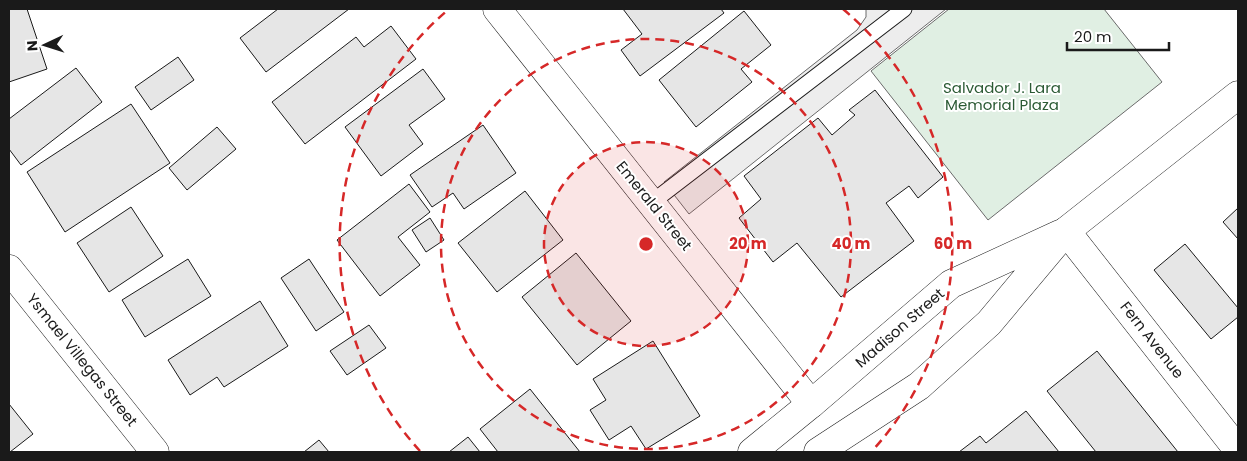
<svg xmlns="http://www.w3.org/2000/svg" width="1247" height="461" font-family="Poppins,sans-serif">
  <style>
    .green { fill: #e0efe3; stroke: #6a6a6a }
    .parking { fill: #ededed; stroke: #6a6a6a }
    .building { fill: #e6e6e6; stroke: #1a1a1a }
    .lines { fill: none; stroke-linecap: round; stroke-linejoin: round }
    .service-casing { stroke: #1a1a1a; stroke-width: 17 }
    .minor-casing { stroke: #1a1a1a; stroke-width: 29 }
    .tertiary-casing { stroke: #1a1a1a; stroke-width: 29 }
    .service { stroke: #fff; stroke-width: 15 }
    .minor { stroke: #fff; stroke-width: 28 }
    .tertiary { stroke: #fff; stroke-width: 28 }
    .ring { fill: none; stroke: #d62828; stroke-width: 2.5; stroke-dasharray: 9 6 }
    .labels { text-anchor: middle; stroke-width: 4; stroke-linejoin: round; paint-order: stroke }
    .park-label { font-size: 15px; fill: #2b5a34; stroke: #fff }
    .street-label { font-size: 15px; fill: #1a1a1a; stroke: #fff }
    .centre { fill: #d62828; stroke: #fff; stroke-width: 2.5 }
    .ring-label { font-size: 15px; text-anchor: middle; font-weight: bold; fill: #d62828; stroke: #fff; stroke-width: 4; stroke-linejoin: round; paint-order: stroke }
  </style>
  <rect width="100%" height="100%" fill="#fff"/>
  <path class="green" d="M949 9H1104L1162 82 988 220 871 71Z"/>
  <path class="parking" d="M866 9H946L689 214 664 182 857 30 866 17Z"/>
  <path class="building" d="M9 9H27L47 69 9 82Z
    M278 9H349L266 72 240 38Z
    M623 9H721L724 13 640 76 621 50 642 34Z
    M744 11 771 45 741 69 752 82 696 127 659 80Z
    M391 26 416 59 305 144 272 102 356 37 364 47Z
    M178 57 194 80 151 110 135 87Z
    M76 68 102 102 21 165 9 149V119Z
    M423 69 445 99 409 125 423 144 381 176 345 127Z
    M875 90 943 177 918 198 909 186 886 203 914 241 841 297 797 243 773 262 739 218 761 199 744 176 818 118 832 135 855 115 849 110Z
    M131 104 170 163 65 232 27 172Z
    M483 125 516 173 464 209 453 193 432 207 410 175Z
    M217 127 236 149 187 190 169 168Z
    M409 184 430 212 398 237 420 265 380 296 337 240Z
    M525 191 563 240 497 292 458 243Z
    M131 207 163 256 109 292 77 243Z
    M1238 208V239L1223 222Z
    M430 218 444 240 426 252 412 230Z
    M1185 244 1238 308V317L1211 339 1154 270Z
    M576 253 631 321 577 365 522 297Z
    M188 259 211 296 145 337 122 300Z
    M309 259 344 312 316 331 281 278Z
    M260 301 288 346 224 387 217 377 190 395 168 360Z
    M369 325 386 348 347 375 330 351Z
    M653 341 700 416 646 449 631 426 609 440 590 410 606 400 593 379Z
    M1097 351 1178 452H1096L1047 391Z
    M530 389 580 452H498L480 429Z
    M9 404 33 434 10 452H9Z
    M1026 411 1059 452H959L980 436 986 443Z
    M468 437 480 452H449Z
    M319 440 329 452H304Z"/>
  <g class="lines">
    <defs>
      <path id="service" d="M651 203 904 9"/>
      <path id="minor" d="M497 9 811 404
        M1066 231 1238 450
        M9 269 155 452"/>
      <path id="tertiary" d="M752 452 811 404 951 284 1060 234
        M818 452 919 386 989 323 1066 231 1238 95"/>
    </defs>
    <use href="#service" class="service-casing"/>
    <use href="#minor" class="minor-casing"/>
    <use href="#tertiary" class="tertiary-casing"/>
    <use href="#service" class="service"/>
    <use href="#minor" class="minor"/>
    <use href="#tertiary" class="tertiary"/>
  </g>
  <circle cx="646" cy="244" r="102" fill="#d62828" fill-opacity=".12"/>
  <g class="ring">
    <circle cx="646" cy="244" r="102"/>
    <circle cx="646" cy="244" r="205"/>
    <path d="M420 451A307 307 0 0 1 449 9M843 9A307 307 0 0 1 872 451"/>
  </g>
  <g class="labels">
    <g class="park-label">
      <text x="1002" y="93">Salvador J. Lara<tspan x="1002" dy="17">Memorial Plaza</tspan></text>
    </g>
    <g class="street-label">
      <text transform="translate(654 206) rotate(51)" y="5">Emerald Street</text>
      <text transform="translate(900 328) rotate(-41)" y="5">Madison Street</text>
      <text transform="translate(1152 340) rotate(52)" y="5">Fern Avenue</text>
      <text transform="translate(82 360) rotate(51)" y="5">Ysmael Villegas Street</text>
    </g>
  </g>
  <circle cx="646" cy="244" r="8" class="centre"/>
  <g class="ring-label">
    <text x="748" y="249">20 m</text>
    <text x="851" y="249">40 m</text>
    <text x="953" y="249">60 m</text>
  </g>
  <rect width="1247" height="461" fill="none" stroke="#1a1a1a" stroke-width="20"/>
  <g transform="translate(45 45) rotate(266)" stroke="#ffffff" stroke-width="4" paint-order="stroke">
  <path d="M0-4L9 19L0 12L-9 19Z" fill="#1a1a1a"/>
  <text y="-8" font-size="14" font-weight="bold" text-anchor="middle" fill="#1a1a1a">N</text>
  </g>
  <path d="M1067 42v8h102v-8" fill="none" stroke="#1a1a1a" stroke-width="2.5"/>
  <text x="1074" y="42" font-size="15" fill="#1a1a1a" stroke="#ffffff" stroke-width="4" paint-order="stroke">20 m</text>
</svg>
